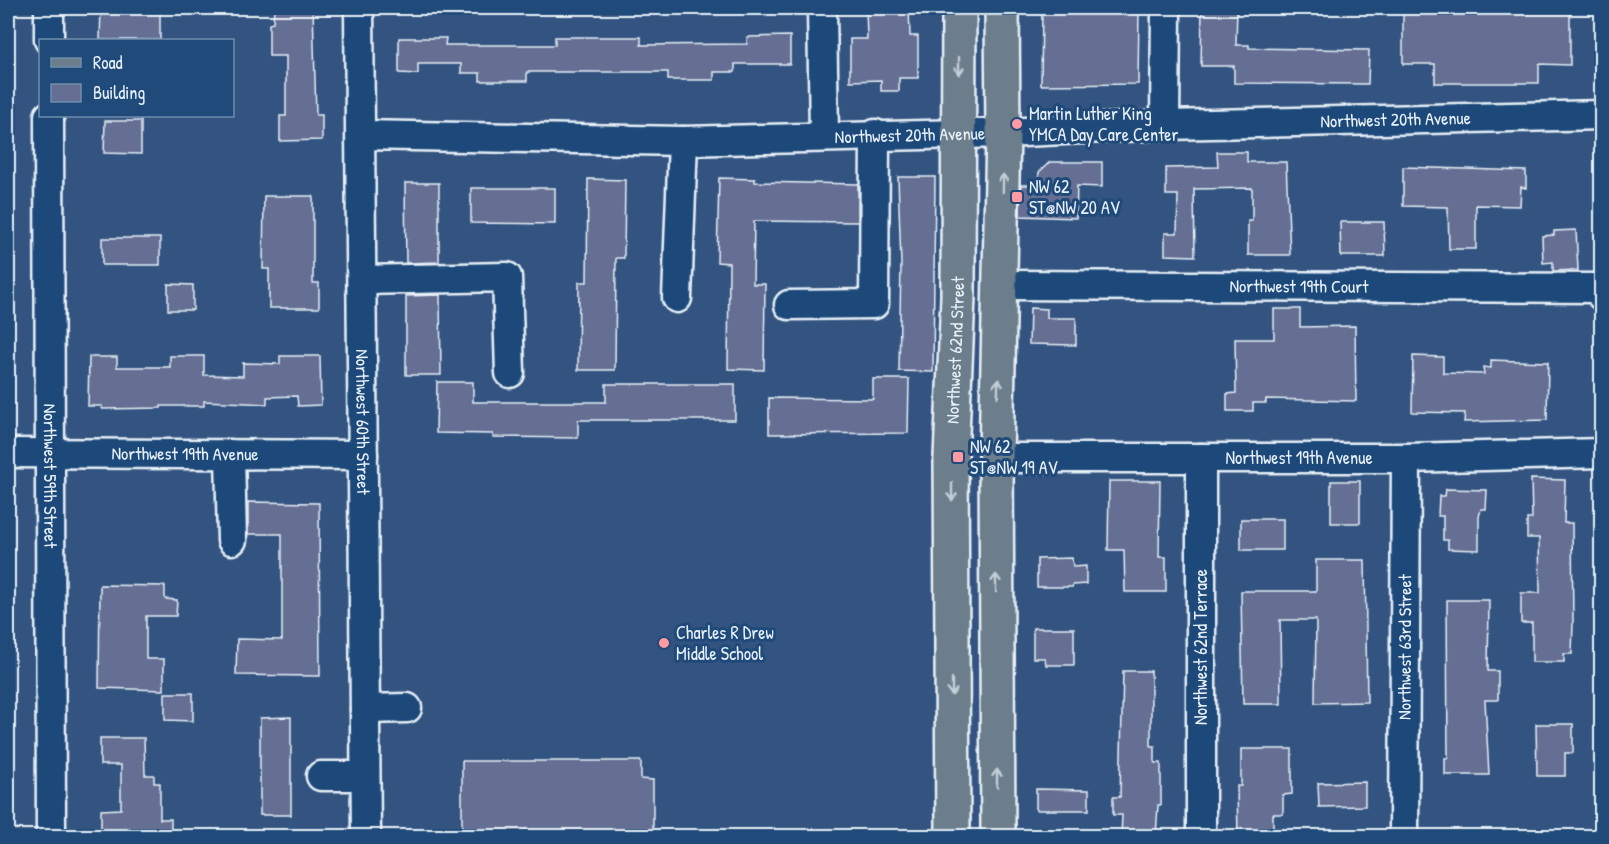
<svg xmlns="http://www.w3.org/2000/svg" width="1609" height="844" font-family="'Patrick Hand',sans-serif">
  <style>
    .building { fill: #656e93; stroke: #e8f1f8; stroke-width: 1.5 }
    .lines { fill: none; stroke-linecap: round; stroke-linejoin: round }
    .minor-casing { stroke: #e8f1f8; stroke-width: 33 }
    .major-casing { stroke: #e8f1f8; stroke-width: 38 }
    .minor { stroke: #1f4a7a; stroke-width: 28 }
    .major { stroke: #6c7d8b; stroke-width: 33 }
    .oneway { stroke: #c3ced7 }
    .poi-dot { fill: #ff9aa2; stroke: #1f4a7a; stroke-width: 2 }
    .labels { text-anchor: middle; stroke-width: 6; stroke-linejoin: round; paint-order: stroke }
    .poi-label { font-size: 18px; fill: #e8f1f8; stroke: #1f4a7a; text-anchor: start }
    .street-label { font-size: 18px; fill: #e8f1f8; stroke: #1f4a7a }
  </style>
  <rect width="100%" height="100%" fill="#335481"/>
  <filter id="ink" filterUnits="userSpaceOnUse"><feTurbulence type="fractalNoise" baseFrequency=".0167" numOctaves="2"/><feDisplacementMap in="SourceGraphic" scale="12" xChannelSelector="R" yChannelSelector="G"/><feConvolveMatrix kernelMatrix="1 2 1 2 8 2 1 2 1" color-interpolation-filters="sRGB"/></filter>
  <g filter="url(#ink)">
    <path class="building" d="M101 8H160V40H100Z
      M274 8H313L316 115H322V140L280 141V116H286V56H269V24L273 23Z
      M866 8H909L910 36H918V78H899V91H881V80L850 81V39H867Z
      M1042 8H1139L1138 84 1041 85Z
      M1202 8H1237L1236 45H1249V48L1369 50 1368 84 1234 83V66H1201Z
      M1403 8H1570V65L1539 64V83H1435V64H1403Z
      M790 36V64H735V72H714V80H668V72H527V81H480V73H461V64H418V74L399 73V38H446L445 45H555V37H641V45L747 44V37Z
      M105 121H141V154L104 153Z
      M1217 152H1247V162H1286L1290 255H1248V221H1252V188L1194 189 1195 256 1165 255V233H1177L1178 195H1166V168L1218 167Z
      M1050 162H1102V187L1077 186 1076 218 1020 216 1021 185H1038L1039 172Z
      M1403 167 1526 171V188L1521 187 1520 206 1476 205V249H1449L1448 207 1403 206Z
      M898 177H935L933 372 899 371 901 264Z
      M719 178 755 179V182L858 184V222L754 221 753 284H765L764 370 728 369 729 263 717 262Z
      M588 179 625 180 624 258H616L615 370H578L579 282H587Z
      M405 183H439V262L406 263Z
      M471 188H555V224L471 223Z
      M264 196H313V283H319V308H269V269H263Z
      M1340 222H1384L1385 256H1341Z
      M1576 230 1578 270 1553 271V262L1543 263 1542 236 1554 235V231Z
      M102 238H160V265H102Z
      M168 284 193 285V310H168Z
      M440 295 441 375H406V296Z
      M1030 308 1047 309V318H1076V345L1029 344Z
      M1274 309H1300V327L1355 326 1356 401 1266 399V403H1253V411H1227V394L1236 393 1235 339H1274Z
      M170 356H204V375L243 376V363L280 364V356H320L321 405 298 406 297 396 267 397V404L204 401V406H161V408L102 409V406H88L89 357H117V367H170Z
      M1413 356 1443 357V373L1484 374 1483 367 1491 368V360L1548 362 1547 420 1464 422 1465 413 1412 412Z
      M873 379H909L908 433 769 434V398L873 399Z
      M437 382H473V402H606V384H735V420H578V438L493 437V434L436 433Z
      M1531 479 1565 480 1564 523H1572L1573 623 1572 654H1564V662H1532V623H1521V593H1540L1539 538H1527V519H1532Z
      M1109 481H1160L1159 557H1166V592H1125L1124 550H1108Z
      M1331 481H1360V523H1331Z
      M1446 489 1487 490 1486 509H1481L1479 517V550L1448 549V540H1443V516H1438L1439 496H1445Z
      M248 502 319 503 320 676 236 675 237 639 282 640V534H248Z
      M1241 519H1283V550H1241Z
      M1072 558 1073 567 1086 566V584L1073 585 1072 587H1037V559Z
      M1316 560H1365L1367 702 1315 703 1316 620H1280L1281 704H1243L1241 591H1316Z
      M100 585 165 586V599L177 600 176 616H146V659H164V690L99 688Z
      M1447 600H1489L1488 671H1498V700H1485L1489 775H1445V758H1448Z
      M1033 628H1074V665H1046L1045 658H1033Z
      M1123 671H1151V746H1155V763H1161V805H1158L1156 837H1121L1122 815H1113V797H1120Z
      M165 693H193V721L165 720Z
      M291 717V815H260V718Z
      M1536 724H1573V753H1565V776H1537Z
      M100 738H144L145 775H154V783H160V819H171V835L101 837V810L121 809V765H100Z
      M1241 749H1292V794L1283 795V814H1273V837H1238L1237 786H1241Z
      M462 761H641V779L653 780V837H462Z
      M1365 782V806L1319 807 1318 783Z
      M1036 789 1089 790V810H1036Z"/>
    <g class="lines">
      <defs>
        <g id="minor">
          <path id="s1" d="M359 8 366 836"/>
          <path d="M822 8 824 135"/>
          <path d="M49 40V8"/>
          <path id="s2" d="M49 116 51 836"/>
          <path d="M1165 125 1166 8"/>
          <path id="s3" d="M361 135 683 141 1003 133 1165 125 1602 115"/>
          <path d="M362 280 507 277 510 373"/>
          <path id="s4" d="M1001 285 1597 288 1602 296"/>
          <path d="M677 298 683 141"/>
          <path d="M789 305 874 304 875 134"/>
          <path id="s5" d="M8 453 363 455"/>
          <path d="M230 454 232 540"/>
          <path id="s6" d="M996 458H1406L1602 453"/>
          <path d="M1201 458V836"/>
          <path d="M365 709 407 708"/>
          <path d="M321 776H365"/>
          <path id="s7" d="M1404 836 1406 458"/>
        </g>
        <g id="major">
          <path id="s8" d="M953 836 951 457 958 297 959 8"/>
          <path d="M998 836 996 458 1003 133 1002 8"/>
        </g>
      </defs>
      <use href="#minor" class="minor-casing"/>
      <use href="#major" class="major-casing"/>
      <use href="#minor" class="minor"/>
      <use href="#major" class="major"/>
    </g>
    <defs><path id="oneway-shaft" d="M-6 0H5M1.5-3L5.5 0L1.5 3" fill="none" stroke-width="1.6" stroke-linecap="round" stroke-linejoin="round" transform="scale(1.5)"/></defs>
    <g class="oneway">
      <use href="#oneway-shaft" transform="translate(959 66) rotate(90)"/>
      <use href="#oneway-shaft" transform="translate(1003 183) rotate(-89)"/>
      <use href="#oneway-shaft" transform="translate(998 388) rotate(-88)"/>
      <use href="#oneway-shaft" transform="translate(952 492) rotate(90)"/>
      <use href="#oneway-shaft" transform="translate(996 583) rotate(-90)"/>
      <use href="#oneway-shaft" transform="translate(952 687) rotate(90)"/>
      <use href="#oneway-shaft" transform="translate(997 778) rotate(-90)"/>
    </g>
  </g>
  <g class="poi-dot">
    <circle cx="1017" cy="124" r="6"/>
    <rect x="1011" y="191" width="12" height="12" rx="3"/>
    <rect x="952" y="451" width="12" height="12" rx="3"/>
    <circle cx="664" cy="643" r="6"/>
  </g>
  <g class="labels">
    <g class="poi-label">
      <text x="1029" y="120">Martin Luther King<tspan x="1029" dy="21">YMCA Day Care Center</tspan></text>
      <text x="1029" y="193">NW 62<tspan x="1029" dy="21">ST@NW 20 AV</tspan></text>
      <text x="970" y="453">NW 62<tspan x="970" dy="21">ST@NW 19 AV</tspan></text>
      <text x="676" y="639">Charles R Drew<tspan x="676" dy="21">Middle School</tspan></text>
    </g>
    <g class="street-label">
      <text dy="6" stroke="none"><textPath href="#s3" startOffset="1035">Northwest 20th Avenue</textPath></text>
      <text dy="6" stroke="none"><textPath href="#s3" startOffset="549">Northwest 20th Avenue</textPath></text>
      <text dy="6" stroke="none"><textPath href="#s4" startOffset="298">Northwest 19th Court</textPath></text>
      <text dy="6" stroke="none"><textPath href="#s8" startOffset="486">Northwest 62nd Street</textPath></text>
      <text dy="6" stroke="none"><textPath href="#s1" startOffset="414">Northwest 60th Street</textPath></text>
      <text dy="6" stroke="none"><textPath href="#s5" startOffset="177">Northwest 19th Avenue</textPath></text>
      <text dy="6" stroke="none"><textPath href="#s6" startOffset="303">Northwest 19th Avenue</textPath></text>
      <text dy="6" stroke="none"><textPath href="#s2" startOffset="360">Northwest 59th Street</textPath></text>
      <text transform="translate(1201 647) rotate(-90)" y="6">Northwest 62nd Terrace</text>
      <text dy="6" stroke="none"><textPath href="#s7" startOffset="189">Northwest 63rd Street</textPath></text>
    </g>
  </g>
  <rect width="1609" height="844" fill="none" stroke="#1f4a7a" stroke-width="30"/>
  <rect x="15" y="15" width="1579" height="814" fill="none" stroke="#e8f1f8" stroke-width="2" filter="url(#ink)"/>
  <rect x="39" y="39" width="195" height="78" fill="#1f4a7a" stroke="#6f8dac" stroke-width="1.5"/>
  <rect x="51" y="58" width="30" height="9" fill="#6c7d8b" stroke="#6f8dac" stroke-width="1.5"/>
  <text x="93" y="69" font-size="18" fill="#e8f1f8">Road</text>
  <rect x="51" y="84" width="30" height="18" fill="#656e93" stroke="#6f8dac" stroke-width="1.5"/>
  <text x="93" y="99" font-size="18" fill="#e8f1f8">Building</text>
</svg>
